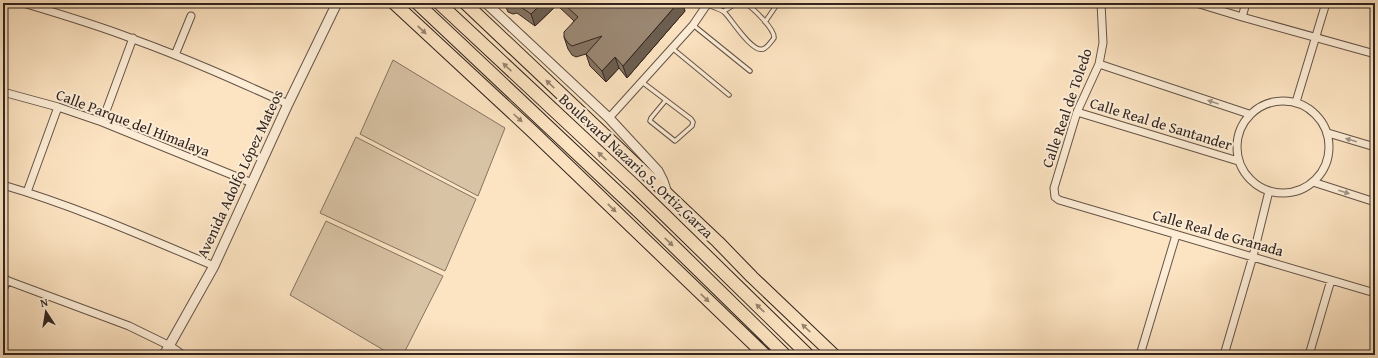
<svg xmlns="http://www.w3.org/2000/svg" width="1378" height="358" font-family="'Gentium Book Plus',serif">
  <style>
    .green { fill: #d9c3a5; stroke: #857462 }
    .lines { fill: none; stroke-linecap: round; stroke-linejoin: round }
    .service-casing { stroke: #645447; stroke-width: 5.5 }
    .minor-casing { stroke: #645447; stroke-width: 9 }
    .tertiary-casing { stroke: #645447; stroke-width: 11 }
    .trunk-casing { stroke: #31241e; stroke-width: 14 }
    .service { stroke: #fdedd7; stroke-width: 3.5 }
    .minor { stroke: #fdedd7; stroke-width: 7 }
    .tertiary { stroke: #fdedd7; stroke-width: 9 }
    .trunk { stroke: #fce3c1; stroke-width: 12 }
    .wall { fill: #857463; stroke: #31241e }
    .shaded-wall { fill: #6c5e50; stroke: #31241e }
    .building { fill: #9b8773; stroke: #31241e }
    .oneway { fill: #968470 }
    .oneway2 { fill: #a19384 }
    .labels { text-anchor: middle; stroke-width: 4; stroke-linejoin: round; paint-order: stroke }
    .street-label { font-size: 15px; fill: #31241e; stroke: #fdedd7 }
  </style>
  <rect width="100%" height="100%" fill="#fce3c1"/>
  <filter id="stains"><feTurbulence type="fractalNoise" baseFrequency=".005" numOctaves="4"/><feColorMatrix values="0 0 0 0 .2 0 0 0 0 .09 0 0 0 0 .02 0 0 0 .5 -.17"/></filter>
  <radialGradient id="worn" r=".72"><stop offset=".6" stop-color="#630" stop-opacity="0"/><stop offset="1" stop-color="#630" stop-opacity=".3"/></radialGradient>
  <path class="green" d="M393 60 505 128 478 196 360 134Z
    M356 137 476 199 445 271 320 213Z
    M326 221 443 276 403 355H392L290 295Z"/>
  <g class="lines">
    <defs>
      <path id="service" d="M707 5C713 7 721 9 725 13 732 20 752 53 763 49 767 48 771 42 774 38 775 29 753 8 745 3
        M724 11 737 3
        M765 22 778 3
        M693 25 750 71
        M672 48 729 95
        M642 82 691 119 693 122 692 126 675 141 650 121 651 118 666 100"/>
      <path id="minor" d="M23 3C60 14 97 25 133 39 186 58 237 81 288 104
        M1101 3 1103 43 1099 64 1077 112 1054 188 1055 197 1059 200 1375 293
        M1196 3 1242 17 1375 54
        M1242 17 1246 3
        M175 55 191 16
        M1099 64 1249 114
        M3 92 58 107 102 122 252 183
        M1237 147a46 46 0 1 1 92 0a46 46 0 1 1-92 0Z
        M1296 102 1326 3
        M1077 112 1238 161
        M609 118 693 25 708 3
        M102 122 133 38
        M1328 133 1375 147
        M1313 182 1375 202
        M3 185C75 206 145 237 214 266
        M27 192 58 107
        M3 279 129 326 170 346 183 355
        M3 290 7 280
        M1140 355 1176 235
        M1224 355 1253 256 1269 191
        M1309 355 1331 280"/>
      <path id="tertiary" d="M486 3 609 118 658 171 663 181 667 193
        M164 355 214 266 288 104 337 3"/>
      <path id="trunk" d="M394 3 533 132 765 355
        M417 3 641 214 785 355
        M439 3 636 187 808 355
        M465 3 718 242 752 277 834 355"/>
    </defs>
    <use href="#service" class="service-casing"/>
    <use href="#minor" class="minor-casing"/>
    <use href="#tertiary" class="tertiary-casing"/>
    <use href="#trunk" class="trunk-casing"/>
    <use href="#service" class="service"/>
    <use href="#minor" class="minor"/>
    <use href="#tertiary" class="tertiary"/>
    <use href="#trunk" class="trunk"/>
  </g>
  <path class="wall" d="M504 3H682L685 11 627 78 619 68 606 82 590 66 586 54 576 57 572 55 568 49 564 37 574 21 557 5 535 26 517 13 513 14 508 12Z"/>
  <path class="shaded-wall" d="M542 3H556L557 5 535 26 531 14Z
    M678 3H682L685 11 627 78 623 66Z
    M615 57 619 68 606 82 602 71Z"/>
  <path class="building" d="M515 3H542L531 14Z
    M563 3H678L623 66 615 57 602 71 586 54 602 36 572 46 568 43 564 37V32L578 17Z"/>
  <defs><path id="oneway-solid" d="M-6-.8H1V-3.2L6.5 0L1 3.2V.8H-6Z"/></defs>
  <g class="oneway">
    <use href="#oneway-solid" transform="translate(422 30) rotate(43)"/>
    <use href="#oneway-solid" transform="translate(507 67) rotate(-137)"/>
    <use href="#oneway-solid" transform="translate(550 84) rotate(-137)"/>
    <use href="#oneway-solid" transform="translate(518 118) rotate(42)"/>
    <use href="#oneway-solid" transform="translate(602 156) rotate(-137)"/>
    <use href="#oneway-solid" transform="translate(612 208) rotate(44)"/>
    <use href="#oneway-solid" transform="translate(669 242) rotate(44)"/>
    <use href="#oneway-solid" transform="translate(705 298) rotate(44)"/>
    <use href="#oneway-solid" transform="translate(760 308) rotate(-136)"/>
    <use href="#oneway-solid" transform="translate(806 328) rotate(-137)"/>
  </g>
  <g class="oneway2">
    <use href="#oneway-solid" transform="translate(1213 102) rotate(-161)"/>
    <use href="#oneway-solid" transform="translate(1351 140) rotate(-164)"/>
    <use href="#oneway-solid" transform="translate(1344 192) rotate(18)"/>
  </g>
  <g class="labels">
    <g class="street-label">
      <text transform="translate(1067 108) rotate(-71)" y="5">Calle Real de Toledo</text>
      <text transform="translate(133 123) rotate(21)" y="5">Calle Parque del Himalaya</text>
      <text transform="translate(1161 124) rotate(17)" y="5">Calle Real de Santander</text>
      <text transform="translate(636 166) rotate(43)" y="5">Boulevard Nazario S. Ortiz Garza</text>
      <text transform="translate(240 174) rotate(-65)" y="5">Avenida Adolfo López Mateos</text>
      <text transform="translate(1218 233) rotate(16)" y="5">Calle Real de Granada</text>
    </g>
  </g>
  <rect width="1378" height="358" fill="none" stroke="#fce3c1" stroke-width="16"/>
  <rect x="4" y="4" width="1370" height="350" fill="none" stroke="#31241e" stroke-width="2"/>
  <rect x="8" y="8" width="1362" height="342" fill="none" stroke="#31241e"/>
  <g transform="translate(46 312) rotate(348)" stroke="#fdedd7" stroke-width="3" paint-order="stroke">
  <path d="M0-3L7 15L0 10L-7 15Z" fill="#31241e"/>
  <text y="-6" font-size="11" font-weight="bold" text-anchor="middle" fill="#31241e">N</text>
  </g>
  <rect width="100%" height="100%" filter="url(#stains)"/>
  <rect width="100%" height="100%" fill="url(#worn)"/>
</svg>
